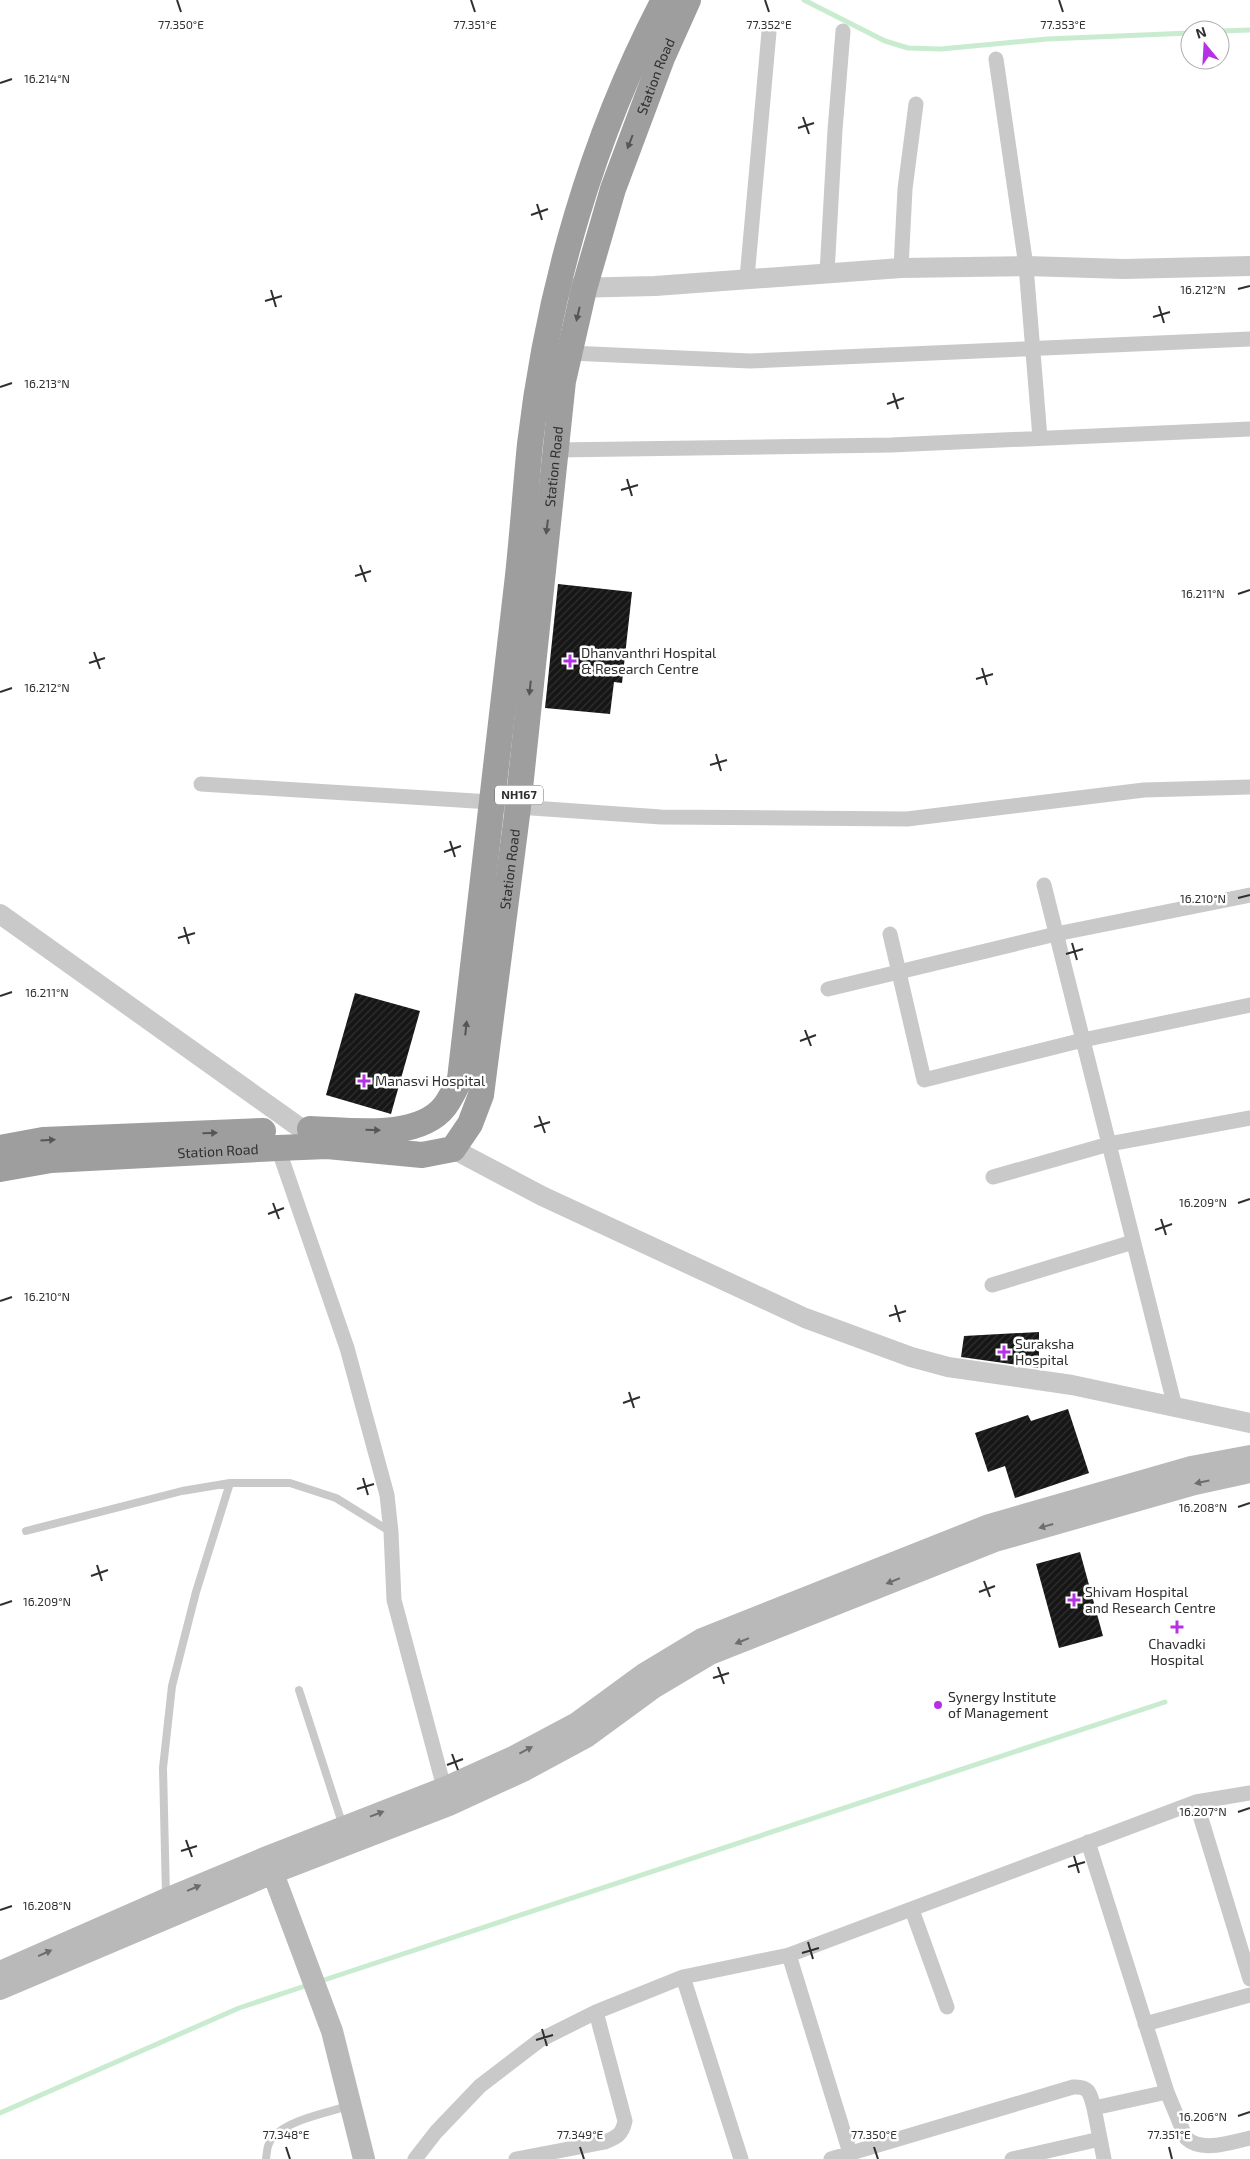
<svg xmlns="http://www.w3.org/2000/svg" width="1250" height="2159" font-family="'Exo 2',sans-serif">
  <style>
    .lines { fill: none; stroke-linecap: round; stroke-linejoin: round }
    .stream { stroke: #c9ecd0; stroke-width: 5 }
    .building { fill: url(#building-hatch) }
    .service { stroke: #c9c9c9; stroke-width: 8 }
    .minor { stroke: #c9c9c9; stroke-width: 15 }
    .tertiary { stroke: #c9c9c9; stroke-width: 20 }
    .secondary { stroke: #b9b9b9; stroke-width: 22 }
    .trunk { stroke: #9e9e9e; stroke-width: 26 }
    .oneway { fill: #565656 }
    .oneway2 { fill: #6d6d6d }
    .ticks { fill: none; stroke: #2f2f2f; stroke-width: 2 }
    .poi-dot { fill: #b631e6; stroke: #fff; stroke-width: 2 }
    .labels { text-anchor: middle; stroke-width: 5; stroke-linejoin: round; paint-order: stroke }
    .shield { fill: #fff; stroke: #6d6d6d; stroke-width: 1 }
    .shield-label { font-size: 12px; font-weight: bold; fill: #2f2f2f }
    .street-label { font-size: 14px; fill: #2f2f2f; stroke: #fff }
    .poi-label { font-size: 14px; fill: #2f2f2f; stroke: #fff; text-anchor: start }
    .ticks-label { font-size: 12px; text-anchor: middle; fill: #2f2f2f; stroke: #fff; stroke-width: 5; stroke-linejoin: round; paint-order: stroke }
  </style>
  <defs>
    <pattern id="building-hatch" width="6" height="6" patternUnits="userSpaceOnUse" patternTransform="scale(1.25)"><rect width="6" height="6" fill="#161616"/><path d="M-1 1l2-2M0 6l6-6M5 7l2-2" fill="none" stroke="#303030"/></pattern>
  </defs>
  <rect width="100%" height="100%" fill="#fff"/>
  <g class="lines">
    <path class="stream" d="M804 0 885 41 908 48 941 49 1047 39 1190 33
      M1220 31 1250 30
      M321 1981 1165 1702
      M0 2113 239 2008 308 1985"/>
  </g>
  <path class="building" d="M558 584 632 592 622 683 614 682 610 714 545 708Z
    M355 993 420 1011 391 1114 326 1095Z
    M1039 1332V1368L961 1357 964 1336Z
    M1068 1409 1089 1473 1015 1498 1005 1466 988 1472 975 1433 1028 1415 1031 1421Z
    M1080 1552 1103 1636 1059 1648 1036 1564Z"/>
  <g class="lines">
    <path class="service" d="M26 1531 182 1491 230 1483H290L336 1498 391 1532
      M299 1690 343 1826
      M166 1895 163 1768 172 1686 196 1592 230 1483
      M266 2159C267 2151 267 2144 273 2137 288 2120 326 2113 348 2106"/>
    <path class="minor" d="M996 59 1026 266 1040 438
      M901 268 905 189 916 104
      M827 273 835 130 843 31
      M747 278 769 32
      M569 353 750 361 1250 339
      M556 450 891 445 1250 429
      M201 784 491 802 518 807 661 817 907 819 1144 790 1250 787
      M1044 885 1175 1407
      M890 934 924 1080 1083 1040 1250 1005
      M828 989 1056 934 1250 895
      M278 1148 347 1348 387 1495 391 1532 394 1600 446 1795
      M993 1177 1109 1144 1250 1118
      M992 1285 1133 1242
      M1196 1802 1250 1979
      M1088 1842 1167 2092
      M912 1910 947 2007
      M789 1955 850 2153
      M683 1977 741 2159
      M1145 2024 1250 1995
      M415 2159 436 2132 480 2086 540 2040 596 2012 683 1977 789 1955 1196 1802 1250 1793
      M516 2159 605 2142C617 2137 622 2135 625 2121L596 2012
      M831 2159 1073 2087C1090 2086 1090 2094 1094 2108
      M1012 2159 1100 2139
      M1104 2159 1094 2108 1167 2092 1186 2138C1202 2153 1231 2142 1250 2138"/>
    <path class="tertiary" d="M571 288 655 286 901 268 1026 266 1124 269 1250 266
      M0 914 320 1142
      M453 1149 542 1196 805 1318 911 1357 948 1367 1072 1385 1250 1423"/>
    <path class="secondary" d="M268 1860 332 2031 364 2159
      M0 1972 166 1899 267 1857 444 1788 515 1756 577 1723 644 1674 702 1639 989 1525 1191 1467 1250 1456
      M0 1989 273 1873 449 1805 523 1771 586 1737 653 1688 710 1654 995 1541 1195 1484 1250 1472"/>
    <g class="trunk">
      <path d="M310 1129C350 1130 418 1141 445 1106 451 1098 456 1087 460 1079 478 917 496 755 516 593 522 544 525 494 530 444 548 290 592 137 664 0"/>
      <path d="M0 1148 43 1140 263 1131"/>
      <path id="s1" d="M0 1169 51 1160 278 1148 327 1146 422 1155 453 1149 470 1124 481 1095 518 807 563 381 584 289 613 189 662 58 688 0"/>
    </g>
  </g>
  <defs><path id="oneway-solid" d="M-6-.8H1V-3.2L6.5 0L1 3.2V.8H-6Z" transform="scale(1.25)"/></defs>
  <g class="oneway">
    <use href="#oneway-solid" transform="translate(630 142) rotate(111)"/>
    <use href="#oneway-solid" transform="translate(578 314) rotate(103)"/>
    <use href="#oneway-solid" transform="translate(547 527) rotate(97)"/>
    <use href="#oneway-solid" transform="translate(530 688) rotate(96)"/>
    <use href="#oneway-solid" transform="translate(466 1028) rotate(-84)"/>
    <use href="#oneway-solid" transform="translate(373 1130) rotate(1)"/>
    <use href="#oneway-solid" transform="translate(210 1133) rotate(-2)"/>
    <use href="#oneway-solid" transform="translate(48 1140) rotate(-4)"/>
  </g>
  <g class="oneway2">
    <use href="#oneway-solid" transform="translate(1202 1482) rotate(168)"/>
    <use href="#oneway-solid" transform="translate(1046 1526) rotate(164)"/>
    <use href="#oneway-solid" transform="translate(893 1581) rotate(158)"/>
    <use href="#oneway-solid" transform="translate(742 1641) rotate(158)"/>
    <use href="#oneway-solid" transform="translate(526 1750) rotate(-28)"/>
    <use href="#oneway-solid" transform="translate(377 1814) rotate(-21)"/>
    <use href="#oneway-solid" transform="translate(194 1888) rotate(-23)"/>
    <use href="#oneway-solid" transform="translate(45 1953) rotate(-24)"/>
  </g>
  <path class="ticks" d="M177 0 181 12M471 0 475 12M765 0 769 12M1059 0 1063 12M0 83 12 79M803 117 809 134M798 128 814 123M537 204 542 220M531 215 548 209M1238 289 1250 286M271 290 276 307M265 301 282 296M1159 306 1164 323M1153 317 1170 312M0 387 12 383M893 393 898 409M887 404 904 398M627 479 632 496M621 490 638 485M360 565 366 582M355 576 371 571M1238 594 1250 590M94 652 100 669M89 663 105 658M982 668 987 685M976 679 993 674M0 692 12 688M716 754 721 771M710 765 727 760M450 841 455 857M444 852 461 846M1238 898 1250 895M184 927 189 944M178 938 195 933M1072 943 1077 960M1066 954 1083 949M0 996 12 992M805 1030 811 1046M800 1041 816 1035M539 1116 545 1133M534 1127 550 1122M273 1203 279 1219M1238 1203 1250 1199M268 1214 284 1208M1161 1219 1166 1235M1155 1230 1172 1224M0 1301 12 1297M895 1305 900 1322M889 1316 906 1311M629 1392 634 1408M623 1403 640 1397M363 1478 368 1495M357 1489 374 1484M1238 1507 1250 1503M97 1565 102 1581M91 1576 108 1570M984 1581 990 1597M979 1592 995 1586M0 1605 12 1601M718 1667 724 1684M713 1678 729 1673M452 1754 458 1770M447 1765 463 1759M1238 1812 1250 1808M186 1840 192 1857M181 1851 197 1846M1074 1856 1079 1873M1068 1867 1085 1862M0 1910 12 1906M808 1942 813 1959M802 1953 819 1948M542 2029 547 2046M536 2040 553 2035M1238 2116 1250 2112M286 2147 290 2159M580 2147 584 2159M874 2147 878 2159M1169 2147 1172 2159"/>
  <g class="poi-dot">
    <path d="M567.5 653.5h5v5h5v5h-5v5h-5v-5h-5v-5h5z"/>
    <path d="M361.5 1073.5h5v5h5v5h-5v5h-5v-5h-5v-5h5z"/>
    <path d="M1001.5 1344.5h5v5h5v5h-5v5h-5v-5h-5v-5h5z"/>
    <path d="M1071.5 1592.5h5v5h5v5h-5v5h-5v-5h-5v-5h5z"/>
    <path d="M1174.5 1619.5h5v5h5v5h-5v5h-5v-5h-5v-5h5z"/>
    <circle cx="938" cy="1705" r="5"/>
  </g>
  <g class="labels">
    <rect class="shield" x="495" y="785.5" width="48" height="19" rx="4"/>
    <g class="shield-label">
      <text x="519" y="799">NH167</text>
    </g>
    <g class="street-label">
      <text dy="5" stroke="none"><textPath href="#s1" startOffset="1554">Station Road</textPath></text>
      <text dy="5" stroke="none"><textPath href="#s1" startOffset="1149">Station Road</textPath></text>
      <text dy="5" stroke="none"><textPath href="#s1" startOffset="744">Station Road</textPath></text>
      <text dy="5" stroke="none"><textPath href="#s1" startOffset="219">Station Road</textPath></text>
    </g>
    <g class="poi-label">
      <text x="581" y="658">Dhanvanthri Hospital<tspan x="581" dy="16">&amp; Research Centre</tspan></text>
      <text x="375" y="1086">Manasvi Hospital</text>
      <text x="1015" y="1349">Suraksha<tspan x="1015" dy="16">Hospital</tspan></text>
      <text x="1085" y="1597">Shivam Hospital<tspan x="1085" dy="16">and Research Centre</tspan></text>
      <text x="1177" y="1649" text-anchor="middle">Chavadki<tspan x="1177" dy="16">Hospital</tspan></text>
      <text x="948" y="1702">Synergy Institute<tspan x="948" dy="16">of Management</tspan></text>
    </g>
  </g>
  <g class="ticks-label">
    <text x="181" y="29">77.350°E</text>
    <text x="475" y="29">77.351°E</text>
    <text x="769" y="29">77.352°E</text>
    <text x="1063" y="29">77.353°E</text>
    <text x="47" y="83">16.214°N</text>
    <text x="1203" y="294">16.212°N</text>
    <text x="47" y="388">16.213°N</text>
    <text x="1203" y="598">16.211°N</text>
    <text x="47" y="692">16.212°N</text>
    <text x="1203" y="903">16.210°N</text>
    <text x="47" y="997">16.211°N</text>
    <text x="1203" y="1207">16.209°N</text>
    <text x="47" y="1301">16.210°N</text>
    <text x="1203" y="1512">16.208°N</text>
    <text x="47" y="1606">16.209°N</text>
    <text x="1203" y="1816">16.207°N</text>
    <text x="47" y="1910">16.208°N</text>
    <text x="1203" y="2121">16.206°N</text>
    <text x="286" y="2139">77.348°E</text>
    <text x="580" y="2139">77.349°E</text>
    <text x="874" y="2139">77.350°E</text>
    <text x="1169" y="2139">77.351°E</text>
  </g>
  <g transform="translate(1205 45) rotate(342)"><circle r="24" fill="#ffffff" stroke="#acacac"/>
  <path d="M0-4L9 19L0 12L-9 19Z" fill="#b631e6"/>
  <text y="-8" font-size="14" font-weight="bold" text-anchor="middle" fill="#2f2f2f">N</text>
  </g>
</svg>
